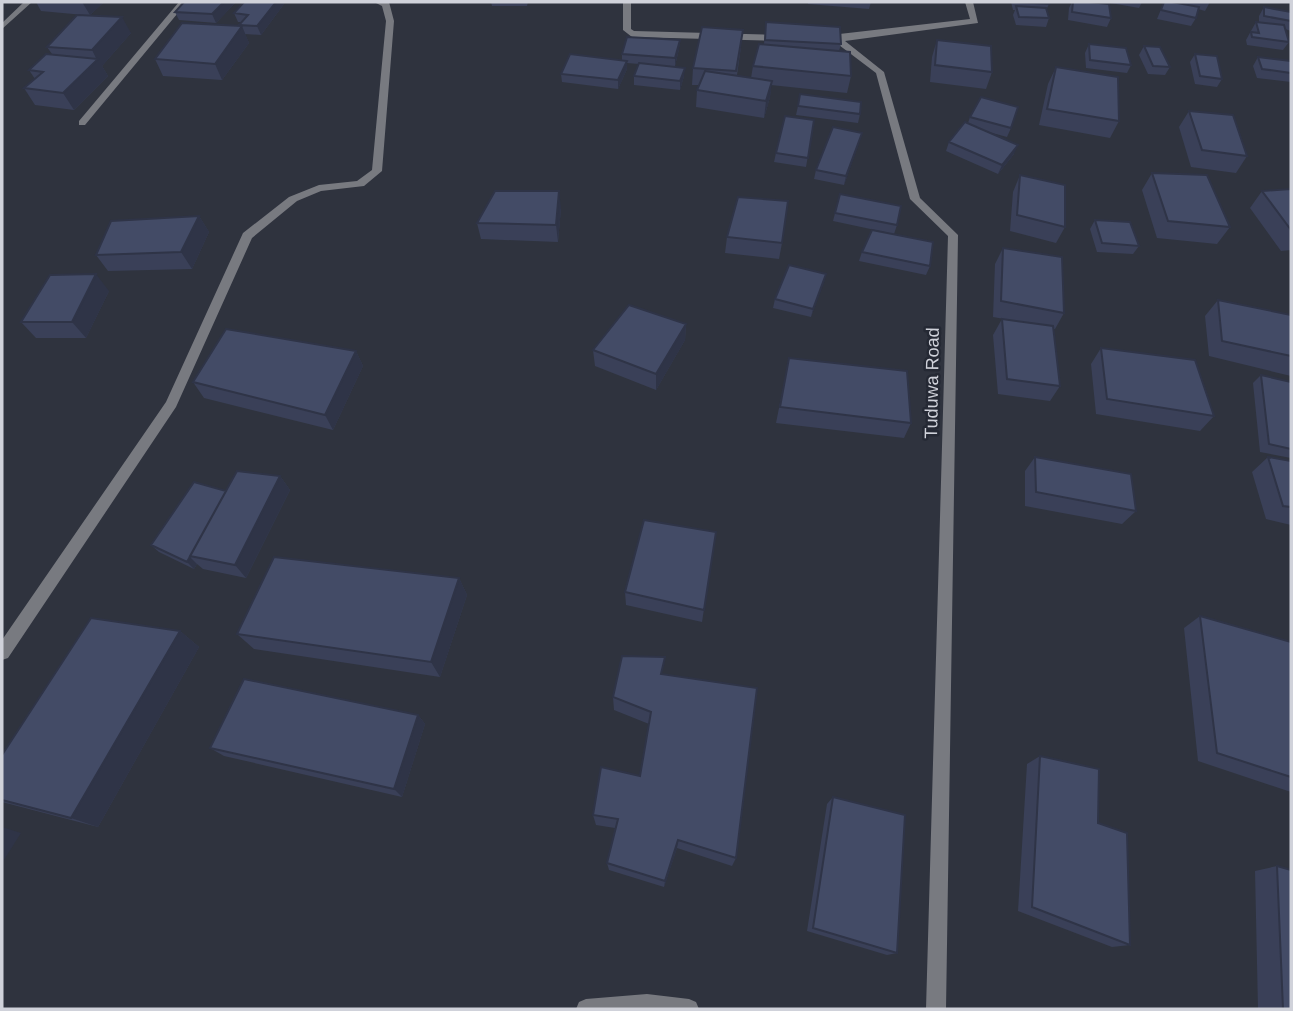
<svg xmlns="http://www.w3.org/2000/svg" width="1293" height="1011" font-family="Arial,sans-serif">
  <style>
    .lines { fill: none; stroke-linecap: round; stroke-linejoin: round }
    .minor { fill: #787a80; fill-rule: evenodd }
    .tertiary { fill: #787a80; fill-rule: evenodd }
    .wall { fill: #3a4058 }
    .shaded-wall { fill: #2f3447 }
    .building { fill: #434b66; stroke: #2f3447; stroke-width: 2 }
    .labels { text-anchor: middle; stroke-width: 5; stroke-linejoin: round; paint-order: stroke }
    .street-label { font-size: 18px; fill: #d0d2da; stroke: #252934 }
  </style>
  <rect width="100%" height="100%" fill="#2f333e"/>
  <g class="lines">
    <path class="minor" d="M24 2H32L2 29V23Z
      M179 2H187L85 125H79V121Z
      M374 2H389L394 21 382 171 364 186 321 191 297 201 252 238 176 407 8 658 2 660V640L166 402 243 233 289 197 319 185 357 181 372 170 386 21 382 6Z
      M623 2H631V29L634 31 781 35 785 38 781 41 632 37 623 30Z
      M965 2H973L978 23 845 41 884 72 920 198 958 235 946 1009H926L948 236 910 199 876 73 835 42H822L818 39 822 36 970 19Z"/>
    <path class="tertiary" d="M647 994 689 999 696 1002 699 1009H576L579 1002 586 999Z"/>
  </g>
  <path class="wall" d="M36 2H104L90 15 131 33 102 66 108 76 74 110 35 105 24 88 35 79 29 70 52 54 47 47 84 15 41 11Z
    M184 2H234L235 3 216 23 179 20 175 12Z
    M491 2H528L527 6H492Z
    M808 2H871L869 9 808 4Z
    M1011 2H1048L1049 4 1046 10 1049 18 1046 27 1016 25 1013 15 1015 10H1013Z
    M1072 2H1089L1111 18 1107 27 1068 20 1069 8Z
    M1105 2H1142L1139 8Z
    M1164 2H1210L1205 11 1198 9 1196 18 1191 26 1157 19Z
    M284 4 261 35 245 34 249 43 222 80 163 76 155 59 239 26V25L241 22H238L234 13Z
    M1264 7 1291 12V31L1285 29 1289 42 1283 50 1247 45 1246 40 1256 22H1259V16Z
    M766 22 841 44 839 51 851 76 847 93 771 85 770 97 764 118 696 107 697 90 699 85H692L693 68 741 47 737 75 751 78 753 66 764 44Z
    M680 40 679 49 675 66 684 76 680 90 634 85V76L639 64 627 63V69L618 89 562 82 561 74 622 60V54Z
    M937 40 992 72 986 89 930 82 932 57Z
    M1089 44 1131 65 1127 73 1086 68 1085 53Z
    M1144 46 1170 67 1165 75 1148 74 1139 55Z
    M1195 54 1222 79 1217 87 1195 84 1190 62Z
    M1258 57 1291 61V82L1257 78 1253 66Z
    M1056 67 1119 121 1110 138 1039 125 1048 84Z
    M798 106 860 114 858 123 796 115Z
    M1189 111 1247 156 1236 173 1191 167 1179 127Z
    M970 117 1011 128 1007 137 985 131 1014 154 998 174 946 151 949 142 968 123Z
    M814 120 806 167 774 162 776 153Z
    M862 133 844 185 814 179 816 170Z
    M1152 173 1230 227 1217 244 1157 238 1142 190Z
    M1020 175 1065 227 1056 243 1010 231 1013 192Z
    M1291 189V250L1281 251 1250 208 1262 191Z
    M840 194 897 225 894 234 833 221Z
    M561 208 558 242 481 239 477 223Z
    M199 216 209 232 192 269 108 271 96 255Z
    M1095 220 1139 246 1133 254 1097 252 1090 229Z
    M727 237 782 243 779 259 725 253Z
    M1003 248 1064 313 1055 329H1053L1060 386 1050 401 998 394 993 335 1002 319 1010 320 993 317 995 264Z
    M862 252 930 266 926 275 859 261Z
    M826 274 811 317 773 308 775 299Z
    M109 291 86 338H36L21 322Z
    M1218 300 1291 315V376L1209 356 1205 316Z
    M686 324 685 340 656 390 595 366 593 350Z
    M1101 348 1214 416 1200 431 1096 414 1091 364Z
    M356 351 363 366 333 430 204 398 193 382Z
    M789 358 911 423 904 438 776 423Z
    M1261 375 1291 382V458L1260 452 1253 383Z
    M1035 457 1136 511 1122 524 1025 506V471Z
    M1268 457 1291 461V525L1266 519 1252 472Z
    M280 476 290 490 246 578 203 569 197 564 194 569 159 552 151 545 226 491Z
    M716 532 702 622 626 605 625 592Z
    M459 578 467 595 440 677 254 649 237 634Z
    M1200 616 1291 642V792L1198 761 1184 628Z
    M180 631 199 647 98 827 2 802V755Z
    M663 674 736 858 732 866 677 848 664 887 609 870 607 863 615 828 596 825 593 815 640 776 649 724 614 710 613 697Z
    M418 715 425 724 402 797 224 756 210 748Z
    M1040 756 1098 823 1130 945 1112 947 1018 911 1027 764Z
    M833 797 897 953 887 955 807 931 827 804Z
    M1277 866 1291 1009H1258L1255 871Z"/>
  <path class="shaded-wall" d="M82 2H104L90 15Z
    M224 2H234L235 3 216 23 212 14Z
    M276 2H283L284 4 261 35 257 26Z
    M122 17 131 33 102 66 108 76 74 110 63 93 97 60 92 50Z
    M242 26 249 43 222 80 215 64Z
    M680 40 679 49 675 66V58Z
    M627 61V69L618 89V80Z
    M685 68 684 76 680 90V81Z
    M772 81 770 97 764 118 766 101Z
    M862 133 860 141 844 185 846 176Z
    M1018 145 1014 154 998 174 1002 165Z
    M559 191 561 208 558 242 556 225Z
    M199 216 209 232 192 269 181 252Z
    M96 274 109 291 86 338 72 322Z
    M826 274 824 283 811 317 813 309Z
    M686 324 685 340 656 390V374Z
    M356 351 363 366 333 430 325 415Z
    M280 476 290 490 246 578 235 565Z
    M190 557 197 564 194 569 187 562Z
    M459 578 467 595 440 677 431 662Z
    M180 631 199 647 98 827 71 818Z
    M418 715 425 724 402 797 394 789Z
    M2 827 21 833 2 863Z
    M678 840 677 848 664 887 665 881Z"/>
  <path class="building" d="M184 2H224L212 14 175 12Z
    M244 2H276L257 26 239 25 248 15 234 13Z
    M1017 2H1048L1049 4Z
    M1073 2H1089L1109 4 1111 18 1072 12Z
    M1164 2H1172L1199 7 1196 18 1161 10Z
    M1016 6 1046 8 1049 18 1019 17Z
    M1264 7 1291 12V21L1264 16Z
    M77 15 122 17 92 50 47 47Z
    M766 22 840 27 841 44 765 40Z
    M1256 22 1284 25 1289 42 1252 37 1251 32 1259 33Z
    M182 23 242 26 215 64 155 59Z
    M702 27 743 30 736 71 693 68Z
    M627 37 680 40 675 58 622 54Z
    M937 40 991 46 992 72 935 65Z
    M759 44 850 52 851 76 753 66Z
    M1089 44 1126 48 1131 65 1090 60Z
    M1144 46 1160 47 1170 67 1153 66Z
    M46 54 98 59 63 93 24 88 43 72 29 70Z
    M570 54 627 61 618 80 561 74Z
    M1195 54 1217 56 1222 79 1200 76Z
    M1258 57 1291 61V73L1262 69Z
    M639 63 685 68 680 81 634 76Z
    M1056 67 1118 77 1119 121 1047 109Z
    M705 71 772 81 766 101 697 90Z
    M800 94 861 102 860 114 798 106Z
    M981 97 1018 107 1011 128 970 117Z
    M1189 111 1233 115 1247 156 1202 150Z
    M785 116 814 120 808 158 776 153Z
    M965 122 1018 145 1002 165 949 142Z
    M833 127 862 133 846 176 816 170Z
    M1152 173 1207 175 1230 227 1168 221Z
    M1020 175 1065 185V227L1017 215Z
    M1291 189V230L1262 191Z
    M495 191H559L556 225 477 223Z
    M840 194 901 206 897 225 835 213Z
    M738 197 788 201 782 243 727 237Z
    M199 216 181 252 96 255 111 221Z
    M1095 220 1130 222 1139 246 1102 243Z
    M872 230 933 242 930 266 862 252Z
    M1003 248 1062 257 1064 313 1001 301Z
    M789 265 826 274 813 309 775 299Z
    M96 274 72 322H21L50 275Z
    M1218 300 1291 315V356L1222 341Z
    M629 305 686 324 656 374 593 350Z
    M1002 319 1053 326 1060 386 1007 379Z
    M226 329 356 351 325 415 193 382Z
    M1101 348 1195 360 1214 416 1107 399Z
    M789 358 907 371 911 423 780 407Z
    M1261 375 1291 382V449L1269 444Z
    M1035 457 1131 474 1136 511 1036 492Z
    M1268 457 1291 461V507L1283 506Z
    M237 471 280 476 235 565 190 556Z
    M194 482 226 491 187 562 151 545Z
    M644 520 716 532 704 610 625 592Z
    M274 557 459 578 431 662 237 634Z
    M1200 616 1291 642V777L1217 753Z
    M91 618 180 631 71 818 2 800V755Z
    M622 656 665 657 661 674 757 688 736 858 678 840 665 881 607 863 618 819 593 815 601 767 640 776 651 712 613 697Z
    M244 679 418 715 394 789 210 748Z
    M1040 756 1099 769 1098 823 1127 833 1130 945 1032 907Z
    M833 797 905 815 897 953 813 928Z
    M1277 866 1291 870V1009H1283Z"/>
  <g class="labels">
    <g class="street-label">
      <text transform="translate(932 383) rotate(-89)" y="6">Tuduwa Road</text>
    </g>
  </g>
  <rect width="1293" height="1011" fill="none" stroke="#d0d2da" stroke-width="7"/>
</svg>
